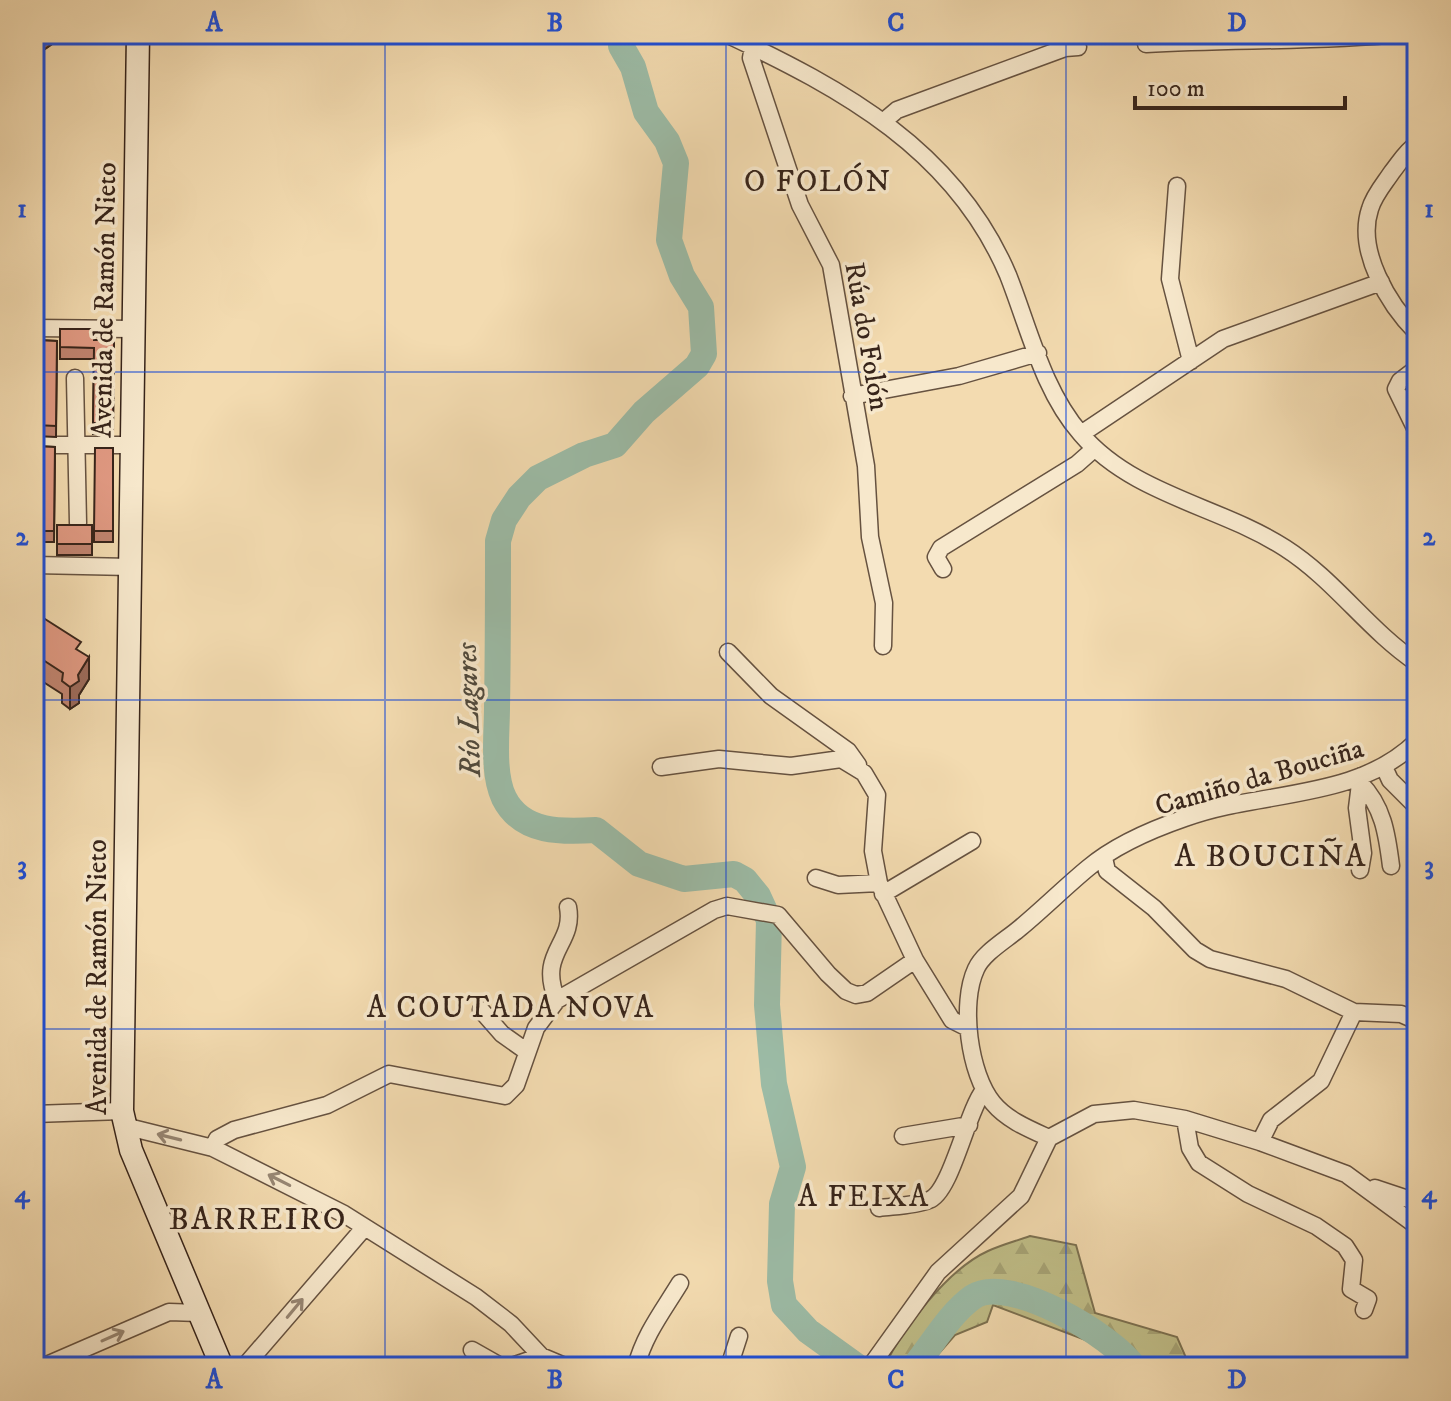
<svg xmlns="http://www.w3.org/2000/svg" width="1451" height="1401" font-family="'IM FELL DW Pica',serif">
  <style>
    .forest { fill: url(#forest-firs); stroke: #7c7151; stroke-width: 2 }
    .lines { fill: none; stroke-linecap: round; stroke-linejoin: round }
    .river { stroke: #9cbca7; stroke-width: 26 }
    .street-casing { stroke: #665240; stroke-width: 19 }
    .secondary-casing { stroke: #37241a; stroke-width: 25 }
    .street { stroke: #f7e8cc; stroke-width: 16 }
    .secondary { stroke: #f7e8cc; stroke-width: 22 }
    .wall { fill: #c18470; stroke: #37241a; stroke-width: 2 }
    .shaded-wall { fill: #9d6b5b; stroke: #37241a; stroke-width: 2 }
    .building { fill: #e09982; stroke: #37241a; stroke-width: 2 }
    .oneway { stroke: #978673 }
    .grid { fill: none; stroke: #1d4ed8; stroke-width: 2; stroke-opacity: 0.55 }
    .labels { text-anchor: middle; stroke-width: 7; stroke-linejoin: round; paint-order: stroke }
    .street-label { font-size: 28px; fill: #37241a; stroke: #f7e8cc }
    .neighbourhood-label { font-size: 30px; letter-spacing: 2px; fill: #37241a; stroke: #f7e8cc }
    .water-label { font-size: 30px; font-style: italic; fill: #504a3d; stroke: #f7e8cc }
    .quarter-label { font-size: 32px; letter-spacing: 2px; fill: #37241a; stroke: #f7e8cc }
    .neatline { fill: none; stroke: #1d4ed8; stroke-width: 3 }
    .grid-label { font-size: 26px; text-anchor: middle; font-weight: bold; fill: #1d4ed8 }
  </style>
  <defs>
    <pattern id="forest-firs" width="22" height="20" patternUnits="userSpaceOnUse" patternTransform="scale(2)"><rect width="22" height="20" fill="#c0be88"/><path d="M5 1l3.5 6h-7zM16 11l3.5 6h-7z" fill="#a6a375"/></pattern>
  </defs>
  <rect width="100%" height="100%" fill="#f3dbb0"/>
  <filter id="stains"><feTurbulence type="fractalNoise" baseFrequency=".0025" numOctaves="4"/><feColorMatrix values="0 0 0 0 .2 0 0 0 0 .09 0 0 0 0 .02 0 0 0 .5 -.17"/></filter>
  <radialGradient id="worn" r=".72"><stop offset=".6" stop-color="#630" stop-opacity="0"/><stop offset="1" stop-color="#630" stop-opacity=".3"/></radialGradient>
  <path class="forest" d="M1030 1236 1076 1245 1095 1313 1177 1337 1190 1367H1142L1141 1361 993 1305 987 1322 955 1335 927 1367H884C903 1328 948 1269 988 1251 1001 1245 1016 1241 1030 1236Z"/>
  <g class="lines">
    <path class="river" d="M625 34 621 46 633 67 646 112 667 141 676 163 669 240 682 276 701 307 704 354 697 366 644 412 615 445 584 455 538 478 519 497 504 520 498 541C498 596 498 651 497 707 497 734 492 773 504 798 522 834 563 832 596 830L639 864 684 879 734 874 745 880 758 896 769 920 767 1005 774 1084 793 1167 782 1204 780 1281 784 1305 808 1331 858 1367
      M914 1367C932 1345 950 1313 973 1297 1008 1273 1113 1336 1134 1367"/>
    <defs>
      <path id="street" d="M726 34C843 89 955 150 1008 275 1029 328 1043 391 1081 434 1133 495 1220 506 1285 548 1335 580 1368 630 1417 663
        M1146 44C1230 39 1315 42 1399 34
        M753 47 751 58 800 205 831 265 866 466 870 537 884 603 883 646
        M884 121 897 110 1065 48 1078 47
        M1417 144C1406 151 1400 162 1392 172 1384 184 1374 195 1370 209 1356 251 1389 305 1417 333
        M1177 186 1170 279 1191 361
        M34 328 133 329
        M1417 368 1400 381 1396 389 1417 432
        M75 378 78 523
        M852 396 959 376 1038 353
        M1081 434 1223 339 1381 282
        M34 445H131
        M34 565 131 567
        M943 569 936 557 941 548 1077 464 1094 449
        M728 652 771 696 848 751 858 765
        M661 767 719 759 791 766 841 759 864 773 877 795 873 851 879 883 915 960 952 1020 968 1028
        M1384 767 1390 780 1417 807
        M1360 783C1383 806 1387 834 1391 866
        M1104 858 1107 871 1154 908 1195 950 1210 959 1286 979 1354 1012 1401 1014 1417 1021
        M1360 870 1363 853 1357 808 1361 776
        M816 878 838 885 879 883
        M883 894 972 841
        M557 1000C537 952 575 945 568 907
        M481 1010 502 1034 526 1051
        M34 1114 122 1111
        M1185 1119 1190 1148 1199 1163 1248 1194 1316 1226 1345 1246 1354 1260 1351 1289 1368 1299 1364 1310
        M124 1126 213 1148 344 1214 476 1297 511 1324 541 1356 567 1367
        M903 1136 969 1125
        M1049 1138C1029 1129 1007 1120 993 1103 969 1074 960 1003 976 969 983 953 1006 940 1020 928 1043 909 1065 887 1088 868 1114 846 1153 829 1185 818 1261 790 1356 801 1417 741
        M1260 1142 1271 1120 1321 1081 1354 1012
        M213 1148 217 1139 234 1130 327 1105 389 1074 505 1096 516 1085 536 1028 557 1000 714 910 727 906 778 915 828 974 846 991 856 995 867 993 915 960
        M1375 1188 1417 1202
        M879 1208C894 1206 914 1206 929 1200 951 1193 967 1111 984 1090
        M472 1350 502 1367
        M42 1367 169 1312 199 1313
        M244 1367 364 1228
        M509 1367 541 1356
        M636 1367C644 1335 663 1311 680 1283
        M729 1367 739 1336
        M870 1367 938 1272 1021 1196 1049 1138 1094 1114 1134 1110 1185 1119 1260 1142 1346 1174 1417 1226"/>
      <path id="secondary" d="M138 34 122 1111 131 1150 222 1367"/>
    </defs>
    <use href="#street" class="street-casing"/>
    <use href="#secondary" class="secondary-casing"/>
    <use href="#street" class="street"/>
    <use href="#secondary" class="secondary"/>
  </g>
  <path class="wall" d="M34 34H65V35L39 53 34 46Z
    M109 34H117V42Z
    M60 329 94 340H114L113 434H93L94 359H60Z
    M36 340 57 341 56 437 35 436Z
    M34 446 55 447 54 542H34Z
    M113 448V542H94V531Z
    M57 525H92V555H57Z
    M34 612 89 679 79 695V703L70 709 62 703V694L34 676Z"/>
  <path class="shaded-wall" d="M50 34 65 35 39 53V42Z
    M89 657V679L79 695V703L70 709V687Z"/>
  <path class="building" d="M34 34H50L39 42Z
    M60 329H94V340H114L113 423H93L94 348 60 347Z
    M36 340 57 341 56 426 35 425Z
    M34 446 55 447 54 531H34Z
    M95 448H113V531H94Z
    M57 525H92V544H57Z
    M34 612 81 642 76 649 89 657 78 675 79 681 70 687 62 681 63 673 34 654Z"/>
  <defs><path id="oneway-shaft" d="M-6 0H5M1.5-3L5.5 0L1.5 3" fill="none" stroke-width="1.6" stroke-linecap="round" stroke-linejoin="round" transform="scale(2)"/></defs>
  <g class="oneway">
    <use href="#oneway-shaft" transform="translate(169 1137) rotate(-166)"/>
    <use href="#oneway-shaft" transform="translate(279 1180) rotate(-153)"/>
    <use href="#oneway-shaft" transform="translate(295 1308) rotate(-50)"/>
    <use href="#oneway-shaft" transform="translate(113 1336) rotate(-24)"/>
  </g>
  <path class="grid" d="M385 34V1367M726 34V1367M1066 34V1367M34 372H1417M34 700H1417M34 1029H1417"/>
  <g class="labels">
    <g class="street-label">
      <text transform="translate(103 300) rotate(-89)" y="10">Avenida de Ramón Nieto</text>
      <text transform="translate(868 336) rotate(80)" y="10">Rúa do Folón</text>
      <text transform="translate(1259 776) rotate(-16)" y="10">Camiño da Bouciña</text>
      <text transform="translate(96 977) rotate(-90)" y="10">Avenida de Ramón Nieto</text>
    </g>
    <g class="neighbourhood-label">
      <text x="818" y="191">O FOLÓN</text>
      <text x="511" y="1017">A COUTADA NOVA</text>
      <text x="864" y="1206">A FEIXA</text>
    </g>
    <g class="water-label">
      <text transform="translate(468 710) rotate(-92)" y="10">Río Lagares</text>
    </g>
    <g class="quarter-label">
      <text x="1271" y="866">A BOUCIÑA</text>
      <text x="258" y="1229">BARREIRO</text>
    </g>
  </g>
  <rect width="1451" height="1401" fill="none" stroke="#f3dbb0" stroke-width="88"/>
  <path d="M1135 96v12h210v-12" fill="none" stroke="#37241a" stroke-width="4"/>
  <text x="1147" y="96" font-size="24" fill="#37241a" stroke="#f7e8cc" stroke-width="6" paint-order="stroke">100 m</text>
  <rect x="44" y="44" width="1363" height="1313" class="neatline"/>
  <g class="grid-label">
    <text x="214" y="31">A</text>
    <text x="555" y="31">B</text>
    <text x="896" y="31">C</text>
    <text x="1237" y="31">D</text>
    <text x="22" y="217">1</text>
    <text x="1429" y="217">1</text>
    <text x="22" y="545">2</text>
    <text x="1429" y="545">2</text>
    <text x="22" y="874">3</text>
    <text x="1429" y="874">3</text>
    <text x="22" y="1202">4</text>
    <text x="1429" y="1202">4</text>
    <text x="214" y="1388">A</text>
    <text x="555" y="1388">B</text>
    <text x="896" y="1388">C</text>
    <text x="1237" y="1388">D</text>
  </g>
  <rect width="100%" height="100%" filter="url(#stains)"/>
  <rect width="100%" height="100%" fill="url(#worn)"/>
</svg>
